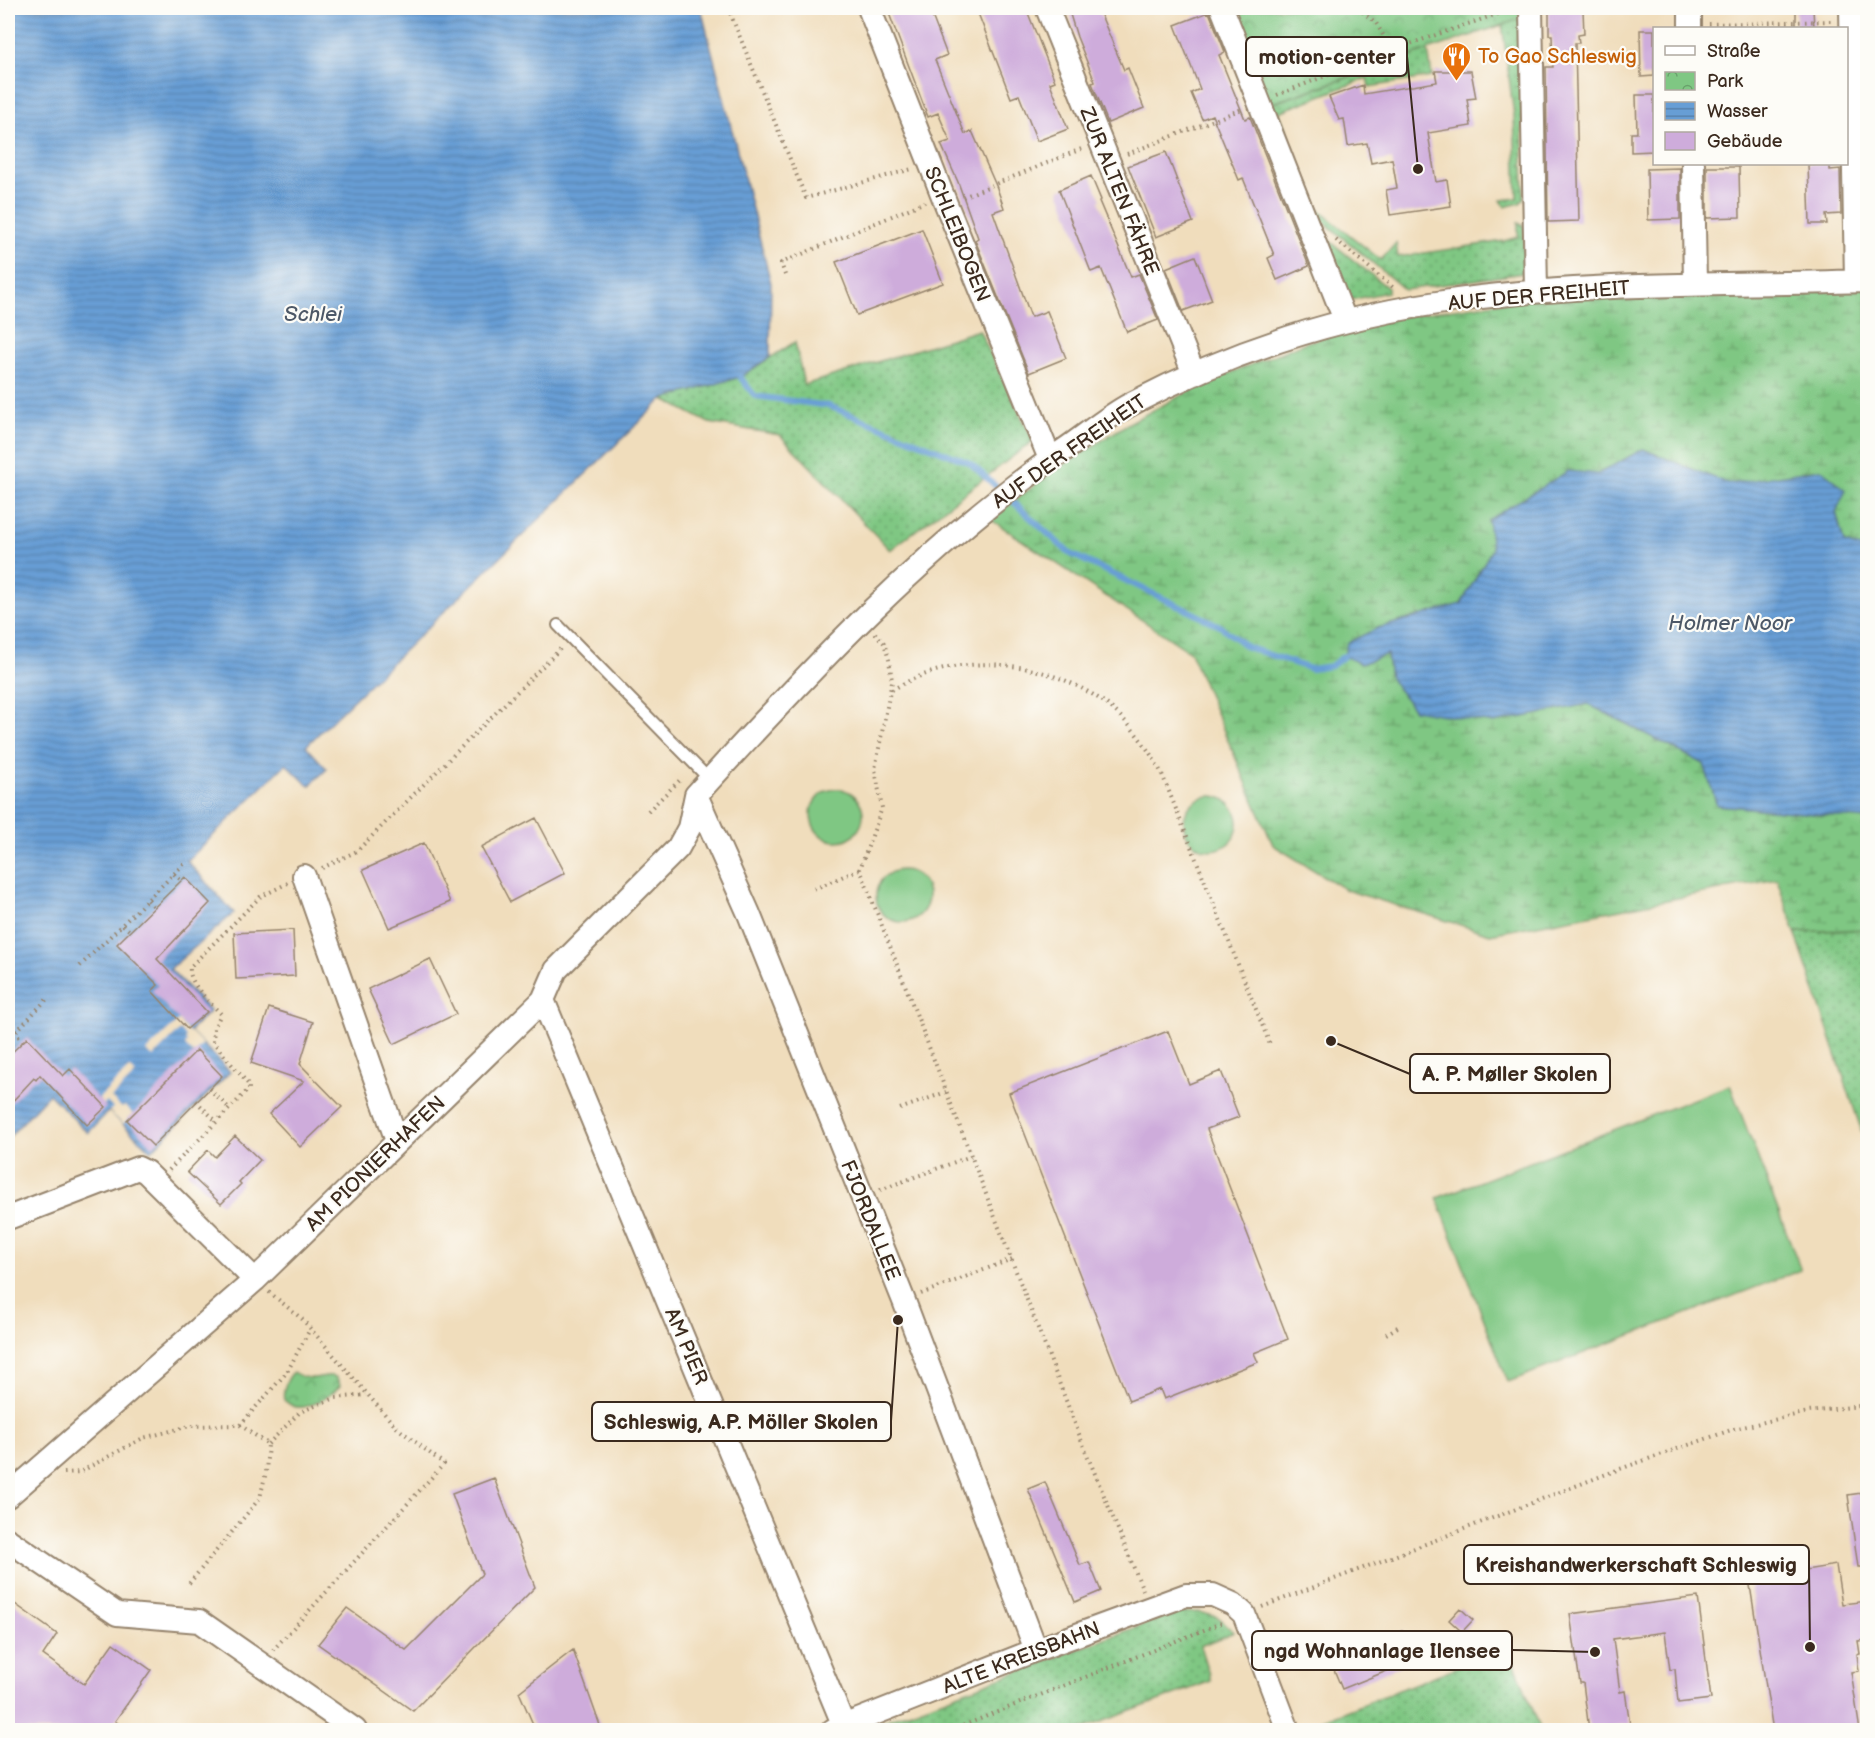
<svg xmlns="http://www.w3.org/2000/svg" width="1875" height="1738" font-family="'Balsamiq Sans',sans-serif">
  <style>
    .grass { fill: url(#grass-dots); stroke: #5d7850; stroke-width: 1.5 }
    .wetland { fill: url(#wetland-marsh); stroke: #5d7850; stroke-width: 1.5 }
    .park { fill: url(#park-crowns); stroke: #5d7850; stroke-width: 1.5 }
    .pitch { fill: #7fc783; stroke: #5d7850; stroke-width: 1.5 }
    .water { fill: url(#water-rules); stroke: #51647a; stroke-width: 1.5 }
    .pier { fill: #f0ddbc }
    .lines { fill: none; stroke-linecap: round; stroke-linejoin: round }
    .stream { stroke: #679ed5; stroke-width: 6 }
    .building { fill: #ceacdb }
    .service-casing { stroke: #96846d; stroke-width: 14 }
    .minor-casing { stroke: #96846d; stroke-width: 26 }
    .path { stroke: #96846d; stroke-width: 4; stroke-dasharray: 1.5 4.5; stroke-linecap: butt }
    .service { stroke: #fff; stroke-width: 10 }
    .minor { stroke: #fff; stroke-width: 22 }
    .labels { text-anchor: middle; stroke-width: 4.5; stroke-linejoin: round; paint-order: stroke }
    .food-label { font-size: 20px; fill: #c56008; stroke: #fdfcf7; text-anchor: start }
    .street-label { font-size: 20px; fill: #3b2a1e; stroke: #fdfcf7 }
    .water-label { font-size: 21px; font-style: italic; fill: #4d5867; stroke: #fdfcf7 }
    .leader { fill: none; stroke: #3b2a1e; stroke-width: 2 }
    .callout-dot { fill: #3b2a1e; stroke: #fdfcf7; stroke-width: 2 }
    .callout { fill: #fdfcf7; stroke: #3b2a1e; stroke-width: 2 }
    .callout-label { font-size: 21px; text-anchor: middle; font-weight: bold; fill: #3b2a1e }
  </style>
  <defs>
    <pattern id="grass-dots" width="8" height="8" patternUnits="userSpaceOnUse" patternTransform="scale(1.5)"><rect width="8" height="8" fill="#7fc783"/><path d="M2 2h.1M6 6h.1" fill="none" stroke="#69a26b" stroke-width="1.8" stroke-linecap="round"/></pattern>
    <pattern id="wetland-marsh" width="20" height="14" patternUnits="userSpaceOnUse" patternTransform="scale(1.5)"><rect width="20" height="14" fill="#7fc783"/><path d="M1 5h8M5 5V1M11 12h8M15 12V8" fill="none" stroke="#69a26b"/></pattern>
    <pattern id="park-crowns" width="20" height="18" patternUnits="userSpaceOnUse" patternTransform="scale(1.5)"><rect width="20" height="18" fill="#7fc783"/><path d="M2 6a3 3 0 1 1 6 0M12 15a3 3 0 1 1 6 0" fill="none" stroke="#69a26b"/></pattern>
    <pattern id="water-rules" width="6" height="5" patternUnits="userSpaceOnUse" patternTransform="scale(1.5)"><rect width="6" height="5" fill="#679ed5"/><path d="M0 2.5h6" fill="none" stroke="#5681ac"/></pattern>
  </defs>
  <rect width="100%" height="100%" fill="#fdfcf7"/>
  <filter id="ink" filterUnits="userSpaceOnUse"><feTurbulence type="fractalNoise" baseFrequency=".0167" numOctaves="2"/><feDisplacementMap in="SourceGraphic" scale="12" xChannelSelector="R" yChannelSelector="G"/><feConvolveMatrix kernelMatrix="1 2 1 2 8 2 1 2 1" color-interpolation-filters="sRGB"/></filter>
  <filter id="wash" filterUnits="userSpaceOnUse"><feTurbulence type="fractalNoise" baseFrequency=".008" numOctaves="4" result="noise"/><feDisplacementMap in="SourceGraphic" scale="24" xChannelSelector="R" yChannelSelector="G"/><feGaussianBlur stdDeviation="1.35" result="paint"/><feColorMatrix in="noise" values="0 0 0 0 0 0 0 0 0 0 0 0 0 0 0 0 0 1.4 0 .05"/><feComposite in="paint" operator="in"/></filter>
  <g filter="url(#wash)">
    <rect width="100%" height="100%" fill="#f0ddbc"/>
    <path class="grass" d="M1520 19 1524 199 1520 203 1505 207 1501 200 1517 198 1514 116 1502 24Z
      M1428 50 1432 77 1369 87 1367 78 1279 112 1315 207 1381 260 1396 243 1398 257 1504 241 1518 237V223L1524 226 1523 273 1405 290 1311 211 1268 105Z
      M1326 238 1388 288V292L1346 301 1323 240Z
      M979 330 1033 441 890 550 780 435 709 423 663 399 740 377 795 342 804 385Z
      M1867 929H1868L1867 1147 1795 932Z
      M1199 1612 1217 1617 1234 1632 1200 1646 1211 1681 1080 1730H860L1175 1613Z
      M1508 1647 1541 1730H1306L1305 1727Z"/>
    <path class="wetland" d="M1867 287V550L1844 543 1836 512 1821 469 1729 484 1643 449 1598 474 1568 472 1492 549 1461 604 1378 628 1361 664 1387 654 1390 678 1493 723 1588 704 1704 764 1717 805 1867 819V929L1795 932 1777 879 1490 934 1346 890 1273 845 1190 652 990 519 1051 473 1129 423 1201 385 1304 343 1392 318 1543 296Z"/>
    <path class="park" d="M1229 8H1520V19L1266 105Z
      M293 1372C299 1376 304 1378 312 1378 324 1378 337 1369 340 1386 331 1395 311 1409 297 1407 292 1407 288 1403 284 1400 282 1391 286 1380 293 1372Z"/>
    <path class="pitch" d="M811 815a26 26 0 1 1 52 0a26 26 0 1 1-52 0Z
      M1184 823a27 27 0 1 1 54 0a27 27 0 1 1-54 0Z
      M876 896a26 26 0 1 1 52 0a26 26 0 1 1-52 0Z
      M1730 1085 1801 1270 1508 1382 1437 1198Z"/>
    <path class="water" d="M8 8H701L771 283 770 357 740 377 663 399 306 746 327 769 309 786 286 764 187 861 234 913 170 969 210 1011 190 1031 230 1072 151 1151 109 1111 88 1133 49 1094 8 1138Z
      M1643 449 1729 484 1821 469 1846 490 1836 512 1844 543 1867 550V819L1717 805 1704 764 1588 704 1493 723 1414 710 1390 678 1387 654 1361 664 1344 656 1347 643 1378 628 1461 604 1492 549 1488 520 1568 471 1598 474Z"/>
    <path class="pier" d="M179 1020 189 1033 191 1032 203 1044 193 1054 185 1045 187 1042 185 1039 186 1037 180 1030 153 1057 147 1051Z
      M130 1068 136 1074 111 1098 122 1108 125 1106 133 1114 123 1124 109 1111 113 1108 107 1102 103 1105 98 1099Z"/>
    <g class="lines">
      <path class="stream" d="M740 377 755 396 829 406 970 463 1000 490
        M1008 497 1069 553 1220 626 1247 647 1311 669 1331 666 1344 656"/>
    </g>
    <g id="blocks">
      <path class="building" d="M887 8H929L947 55 935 60 965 134 972 131 997 188 1004 208 993 212 1031 317 1047 311 1066 358 1029 373 975 240 978 238 958 182 941 144 950 141 938 113 928 117Z
        M976 8H1026L1055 81 1050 83 1068 129 1037 141 1019 95 1011 98Z
        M1068 8H1098L1124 70 1128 68 1144 108 1108 123 1092 83 1095 82 1077 37Z
        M1796 8H1813L1814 28H1796Z
        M1583 10 1584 34 1578 35 1579 43H1575L1579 221 1548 222 1546 67H1553L1552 35H1549V11Z
        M1209 12 1225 52 1219 55 1245 119 1250 117 1309 266 1277 280 1268 258 1274 255 1243 178 1239 180 1212 115 1202 119 1191 93 1200 89 1175 25Z
        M1640 30H1654V76L1641 77Z
        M1435 71H1471L1476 98 1467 99 1471 126 1428 133 1436 182 1447 180 1451 206 1390 215 1386 190 1397 188 1392 159 1371 163 1367 143 1348 146 1344 119 1339 120 1329 97 1363 85 1364 94 1437 82Z
        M1636 95H1654V151L1631 152V133H1637Z
        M1166 152 1193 222 1156 237 1128 166Z
        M1808 164H1830V170L1840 169 1841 214 1826 215 1827 224H1810Z
        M1707 167H1739L1740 217 1707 218Z
        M1680 168V219L1648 220 1647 169Z
        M1091 176 1101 200 1099 201 1131 277 1139 274 1158 320 1127 332 1101 268 1091 272 1059 190Z
        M922 229 943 283 857 315 836 262Z
        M1195 256 1212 300 1183 311 1166 268Z
        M536 818 565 873 510 902 481 847Z
        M424 843 450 902 389 928 363 870Z
        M185 877 210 903 157 959 207 1012 187 1029 152 991 158 985 117 944Z
        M293 930 295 976 236 979 234 933Z
        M430 959 456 1014 394 1044 368 989Z
        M269 1008 313 1022 300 1064 342 1107 300 1147 269 1114 304 1081 251 1063Z
        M1168 1031 1189 1084 1221 1071 1239 1117 1207 1129 1288 1339 1254 1353 1258 1362 1164 1399 1160 1389 1129 1401 1009 1093Z
        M27 1038 63 1076 70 1069 106 1107 87 1125 40 1075 36 1080 34 1078 8 1106V1056Z
        M197 1050 222 1076 153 1146 127 1120Z
        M235 1136 260 1160 239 1182 241 1184 221 1204 187 1172 208 1150 215 1157Z
        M494 1478 535 1587 413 1711 318 1644 347 1608 406 1650 482 1574 452 1494Z
        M1045 1482 1080 1565 1089 1562 1101 1591 1075 1602 1028 1489Z
        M1868 1492V1567H1858L1848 1495Z
        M1836 1565 1842 1604 1868 1601V1640L1858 1641 1860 1654 1857 1655 1859 1671 1851 1672 1860 1731H1773L1749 1579Z
        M1698 1597 1711 1699 1678 1703 1675 1669 1670 1670 1665 1632 1613 1639 1620 1692 1625 1691 1630 1725 1589 1730 1583 1683H1580L1570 1614Z
        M8 1599 57 1634 43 1655 84 1684 113 1643 151 1670 115 1721 129 1731H8Z
        M1460 1608 1473 1620 1462 1632 1449 1620Z
        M1402 1631 1414 1660 1342 1689 1330 1660Z
        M573 1650 602 1731H536L519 1692Z"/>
    </g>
  </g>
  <g filter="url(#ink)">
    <use href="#blocks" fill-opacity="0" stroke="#96846d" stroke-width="1.5"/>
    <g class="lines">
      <defs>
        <path id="service" d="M558 625 710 780"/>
        <path id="minor" d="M869 8 946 204 1050 459
          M1047 8 1194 374
          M1222 8 1345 320
          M1531 8 1536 291
          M1690 8V28
          M1851 8 1856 281
          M1693 164 1695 284
          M696 795 749 914 904 1301 1036 1650
          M304 876 397 1141
          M543 1000 844 1726
          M8 1218 138 1168 146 1172 255 1280
          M8 1496 255 1280 543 1000 556 970 678 848 689 828 696 795C809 671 926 545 1064 450 1086 435 1108 416 1131 404 1226 354 1331 319 1437 303 1579 281 1724 286 1868 281
          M8 1540 117 1614 199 1621 355 1730
          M833 1730 1036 1650 1186 1595H1213L1233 1604 1244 1614 1288 1730"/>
      </defs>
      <use href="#service" class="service-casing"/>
      <use href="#minor" class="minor-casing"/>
      <path class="path" d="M728 8 806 198 912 169
        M1358 8 1376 23 1392 50
        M1709 24 1833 21
        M1277 95 1392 50 1512 9
        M1127 154 1242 109
        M963 197 1084 148
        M1336 240 1395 289
        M785 275 781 263 925 202
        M875 633 884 643 889 660 892 681 875 769 882 808 860 869 1086 1452 1143 1590
        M892 690C955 651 1040 658 1101 700 1127 718 1148 747 1162 774L1271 1047
        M648 811 680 780
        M322 868 357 851 562 647
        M174 874 182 881
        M814 889 860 869
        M148 900 155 908
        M123 925 130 931
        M80 966 187 861
        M14 1032 23 1041
        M8 1040 48 998
        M209 1089 230 1109
        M196 1101 217 1122
        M900 1109 946 1092
        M169 1170 249 1089V1085L213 1042 214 1028 221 1014C210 1002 188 984 190 967L260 897 288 883
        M880 1190 971 1156
        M269 1292 302 1319 396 1427 444 1464 273 1650
        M921 1294 1012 1259
        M1386 1334 1401 1325
        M240 1425 287 1372 310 1329
        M268 1444 300 1412 335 1398 366 1395
        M64 1473 80 1472 143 1438 190 1426 240 1425 268 1444 266 1472 260 1498 187 1586
        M1262 1607 1617 1470 1734 1429 1808 1412 1868 1405
        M952 1730 1224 1622"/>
      <use href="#service" class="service"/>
      <use href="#minor" class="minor"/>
    </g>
  </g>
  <defs>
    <symbol id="restaurant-pin" viewBox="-11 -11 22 30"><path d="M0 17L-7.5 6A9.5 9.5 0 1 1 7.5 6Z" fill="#e8710a" stroke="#fdfcf7"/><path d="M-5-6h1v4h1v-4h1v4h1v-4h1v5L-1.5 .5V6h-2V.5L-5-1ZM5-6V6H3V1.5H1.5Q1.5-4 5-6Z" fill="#fff"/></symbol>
  </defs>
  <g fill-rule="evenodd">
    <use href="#restaurant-pin" x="1440" y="40" width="33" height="45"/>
  </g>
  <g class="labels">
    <g class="food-label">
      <text x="1478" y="63">To Gao Schleswig</text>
    </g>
    <g class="street-label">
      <text transform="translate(1120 191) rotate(68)" y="7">ZUR ALTEN FÄHRE</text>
      <text transform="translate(958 234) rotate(68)" y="7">SCHLEIBOGEN</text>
      <text transform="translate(1539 295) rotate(-5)" y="7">AUF DER FREIHEIT</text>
      <text transform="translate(1069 451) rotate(-35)" y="7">AUF DER FREIHEIT</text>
      <text transform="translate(375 1163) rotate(-44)" y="7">AM PIONIERHAFEN</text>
      <text transform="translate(871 1220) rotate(68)" y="7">FJORDALLEE</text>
      <text transform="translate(687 1346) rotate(67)" y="7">AM PIER</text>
      <text transform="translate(1021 1657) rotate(-21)" y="7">ALTE KREISBAHN</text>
    </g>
    <g class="water-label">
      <text x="313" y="321">Schlei</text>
      <text x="1730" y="630">Holmer Noor</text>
    </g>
  </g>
  <path class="leader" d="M1418 169L1407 56M1331 1041L1410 1074M898 1320L891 1421M1810 1647L1809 1565M1595 1652L1512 1650"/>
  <g class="callout-dot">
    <circle cx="1418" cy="169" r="6"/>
    <circle cx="1331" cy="1041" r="6"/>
    <circle cx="898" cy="1320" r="6"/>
    <circle cx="1810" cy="1647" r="6"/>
    <circle cx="1595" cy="1652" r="6"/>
  </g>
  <g class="callout">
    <rect x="1246" y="37" width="161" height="39" rx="6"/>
    <rect x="1410" y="1054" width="200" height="39" rx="6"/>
    <rect x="592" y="1402" width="299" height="39" rx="6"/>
    <rect x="1464" y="1545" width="345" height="39" rx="6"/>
    <rect x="1252" y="1631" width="260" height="39" rx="6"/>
  </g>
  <g class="callout-label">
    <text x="1327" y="64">motion-center</text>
    <text x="1510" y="1081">A. P. Møller Skolen</text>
    <text x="741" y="1429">Schleswig, A.P. Möller Skolen</text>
    <text x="1636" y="1572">Kreishandwerkerschaft Schleswig</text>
    <text x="1382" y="1658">ngd Wohnanlage Ilensee</text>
  </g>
  <rect width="1875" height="1738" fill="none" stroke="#fdfcf7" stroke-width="30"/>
  <rect x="1653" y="27" width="195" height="138" fill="#fdfcf7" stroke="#afa8a0" stroke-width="1.5"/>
  <rect x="1665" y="46" width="30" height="9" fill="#ffffff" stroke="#afa8a0" stroke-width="1.5"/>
  <text x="1707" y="57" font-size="18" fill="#3b2a1e">Straße</text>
  <rect x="1665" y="72" width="30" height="18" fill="url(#park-crowns)" stroke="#afa8a0" stroke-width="1.5"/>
  <text x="1707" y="87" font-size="18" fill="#3b2a1e">Park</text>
  <rect x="1665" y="102" width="30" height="18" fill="url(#water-rules)" stroke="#afa8a0" stroke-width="1.5"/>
  <text x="1707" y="117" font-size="18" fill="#3b2a1e">Wasser</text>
  <rect x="1665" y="132" width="30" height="18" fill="#ceacdb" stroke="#afa8a0" stroke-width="1.5"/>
  <text x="1707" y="147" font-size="18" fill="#3b2a1e">Gebäude</text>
</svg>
